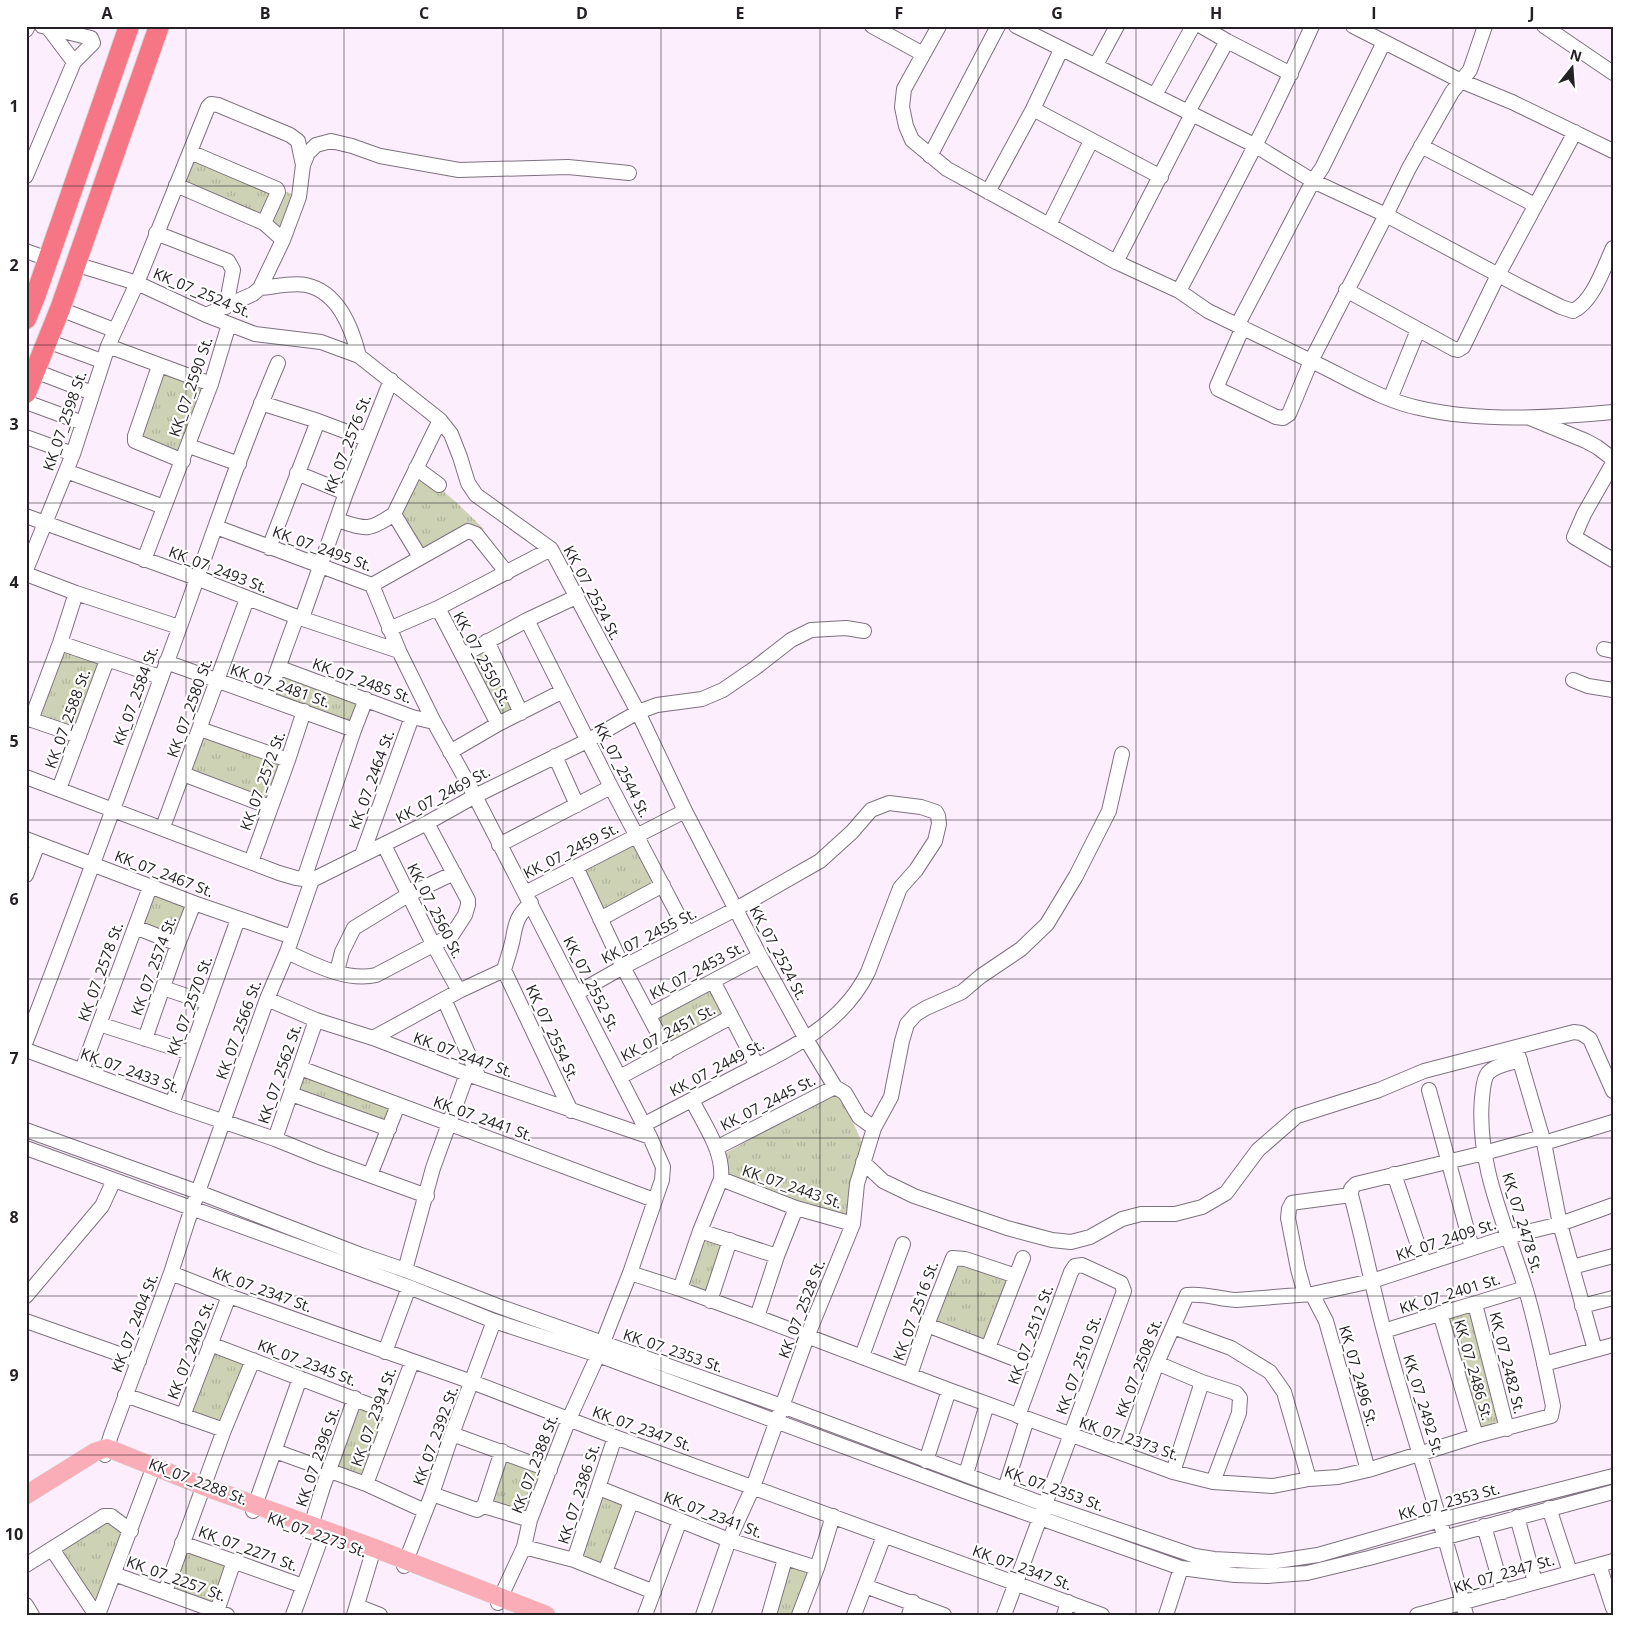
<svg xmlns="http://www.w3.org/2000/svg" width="1639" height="1641" font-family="'Open Sans',sans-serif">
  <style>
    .park { fill: url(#park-tufts) }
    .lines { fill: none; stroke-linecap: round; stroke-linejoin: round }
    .minor-casing { stroke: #7e717f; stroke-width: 16 }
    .major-casing { stroke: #d8d7d8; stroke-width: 19 }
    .highway-casing { stroke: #d8d7d8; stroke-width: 22 }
    .minor { stroke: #fff; stroke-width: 14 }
    .major { stroke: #faadb6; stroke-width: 18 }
    .highway { stroke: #f77686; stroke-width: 20 }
    .grid { fill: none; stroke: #252025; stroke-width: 1; stroke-opacity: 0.55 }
    .labels { text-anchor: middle; stroke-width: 4.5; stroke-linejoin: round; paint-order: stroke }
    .street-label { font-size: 15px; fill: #252025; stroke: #fff }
    .neatline { fill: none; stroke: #252025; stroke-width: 2 }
    .grid-label { font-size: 16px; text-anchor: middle; font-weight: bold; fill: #252025 }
  </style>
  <defs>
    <pattern id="park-tufts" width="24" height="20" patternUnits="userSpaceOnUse" patternTransform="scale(1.25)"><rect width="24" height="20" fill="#cdd2b5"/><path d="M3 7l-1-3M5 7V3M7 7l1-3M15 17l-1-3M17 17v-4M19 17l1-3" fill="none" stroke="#b0b49c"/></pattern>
  </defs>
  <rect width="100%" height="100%" fill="#fceefd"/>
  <path class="park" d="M191 150 301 198 286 234 176 185Z
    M159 366 211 384 183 461 138 443Z
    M416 468 456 502 484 529 420 557 394 514Z
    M487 641 521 713 498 724 463 655Z
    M60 643 107 660 79 736 31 720Z
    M280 668 366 699 354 730 267 698Z
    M200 729 288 760 270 807 183 774Z
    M637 835 663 885 600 918 576 867Z
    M150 887 194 903 178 943 135 927Z
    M713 981 731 1017 668 1052 649 1015Z
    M300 1068 398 1105 389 1129 291 1094Z
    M835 1092 851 1118 866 1151 854 1229 725 1185 724 1154Z
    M700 1231 730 1240 710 1301 680 1289Z
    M953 1258 1016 1276 988 1348 927 1325Z
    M1475 1304 1507 1429 1476 1436 1440 1313Z
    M210 1344 253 1360 224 1430 183 1416Z
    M355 1398 391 1413 366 1484 329 1471Z
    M502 1451 550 1470 530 1520 484 1506Z
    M599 1488 631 1502 605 1572 574 1560Z
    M109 1515 131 1531 98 1615 52 1549Z
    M182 1543 234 1561 217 1611 165 1592Z
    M785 1559 817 1568 799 1615H769Z"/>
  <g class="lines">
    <defs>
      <path id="minor" d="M872 26 923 54
        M939 26 904 89 902 107 906 126 912 140 947 169 1116 262
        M1016 26 1256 146 1313 181 1386 215 1311 361 1208 311 1179 291 1116 262 1192 114
        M1201 26 1227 41 1291 74
        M1353 26 1461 81 1512 102 1613 151
        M1485 26 1470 70 1452 92 1409 168 1386 215 1521 287 1561 307 1573 311C1593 302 1604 267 1613 248
        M1544 26 1613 73
        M49 29 74 62
        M26 30 28 26
        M1096 65 1117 26
        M1155 95 1193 26
        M1033 109 1161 177
        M1188 112 1227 41
        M1421 146 1535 205
        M190 152 277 189 278 192 264 223
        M930 156 998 26
        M26 176 74 62 93 43 91 38 42 26
        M176 185 264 223 283 240
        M988 192 1033 109 1061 50
        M1049 225 1091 141
        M156 233 228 261 233 270 226 307
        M26 251 48 259
        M75 264 137 283 206 315 255 334 321 342 359 356 440 420 451 434 460 457 468 483 476 495 551 549 638 712 685 811 760 956 806 1039 835 1087 845 1093 859 1117 874 1128
        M260 288C274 287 292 282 306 285 339 292 352 329 359 356
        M1346 290 1454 349 1458 350 1463 347 1498 275 1575 132
        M1179 291C1225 204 1272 117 1312 26
        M60 309 114 330
        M206 315 253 294 260 288 283 240 299 197 303 165 308 153 316 145 331 141 352 146 380 156 459 170 568 167 629 173
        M1238 324 1313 181 1322 168 1384 42
        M1243 327 1217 386 1218 389 1276 417 1283 418 1289 414 1311 361C1346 377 1381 400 1419 408 1479 422 1551 418 1613 412
        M47 341 102 361
        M108 346 211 384
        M159 366 135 436V441L183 461
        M35 371 92 393
        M1390 399 1418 330
        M26 402 83 423
        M261 403 318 421 366 439
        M1530 418 1586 441 1597 447 1613 459
        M26 437 73 454
        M189 446 239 464
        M1613 463 1584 514 1574 537 1613 560
        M416 468 439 485
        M66 471 164 507
        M297 473 346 493
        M26 516 196 578 297 617 399 651
        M337 520C366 529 368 532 394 514
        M216 527 372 585
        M269 548 318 421
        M420 557 394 514 440 420
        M144 560 211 384 229 324
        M26 570 73 454 108 346 137 283 208 107 211 104 218 105 290 135 298 141 303 165
        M26 574 76 593 179 627
        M372 585 399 651 434 722 475 796 650 1137 663 1167 662 1180 630 1273 598 1355 569 1419 530 1520 524 1547 498 1603
        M372 585 468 531 476 534 507 573
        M438 608 498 724
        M302 618 346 493 391 380
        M527 620 611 787 688 934
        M389 629 438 608 551 549
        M487 641 521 713
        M60 643 160 677
        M1604 649 1613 651
        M463 655 527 620 576 597
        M166 662 354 730
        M280 668 412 717 434 722
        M1573 680 1588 686 1613 690
        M267 698C278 671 286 644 297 617
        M26 718 79 736
        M31 720 60 643 76 593
        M200 729 288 760
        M450 752 498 724 563 691
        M555 756 577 805
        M183 774 270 807
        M26 777 279 873 296 878 312 880 427 823 475 796 589 740 638 712 657 705 702 699 723 690 755 668 791 640 811 630 846 628 864 631
        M59 789 107 660
        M163 827 247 599
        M26 839 194 903 292 937
        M384 845 433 944 459 991
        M499 845 611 787
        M362 855 412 717
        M251 862 288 760 304 711
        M576 867 623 967 668 1052
        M26 875 38 844
        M304 879 354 730 366 699
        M525 893 685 811
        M600 919 663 885
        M135 927 178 944
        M287 952C313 964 347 982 376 975L452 935 465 915 468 905V900L427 823
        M504 970 571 1111
        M504 970C507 959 511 949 513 938 516 921 518 915 531 903
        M337 971 342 952 354 928 408 895 454 873
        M713 981 757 1066
        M163 988 208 1003
        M577 993 623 967 736 909 820 861 852 832 871 810 889 803 921 807 936 812 938 816 939 824 935 841 916 870 900 888 868 972C842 1026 786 1051 735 1077 705 1093 674 1109 643 1125
        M267 999 316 1020 373 1038 467 1074 650 1137
        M444 999 479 1078
        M649 1015 760 956
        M99 1024 190 1053
        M373 1038 459 991 504 970
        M145 1039 178 944 194 903
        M26 1041C79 904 129 766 179 629 211 540 241 450 278 363
        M26 1050 172 1104 275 1139 322 1158 427 1196
        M1517 1051 1544 1143 1560 1224 1595 1350
        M300 1068 654 1200
        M82 1070 150 887
        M620 1077 731 1017
        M1429 1090 1472 1248
        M291 1094 389 1129
        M172 1104 238 919
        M26 1130 198 1192 361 1255 405 1270 498 1306 782 1406 1046 1505 1195 1556 1214 1559 1270 1562 1318 1555 1440 1520 1613 1476
        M275 1139 316 1020
        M1544 1143 1613 1122
        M26 1148 409 1287 494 1321 598 1355 964 1491 1181 1568 1235 1575 1267 1576 1307 1573 1369 1558 1613 1492
        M716 1148 835 1087
        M863 1162 883 1181 914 1196 1007 1228 1052 1240 1071 1242 1090 1237 1122 1219 1141 1214H1175L1202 1207 1226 1193 1258 1150 1297 1116 1379 1090 1424 1071 1574 1032 1581 1033 1590 1039 1613 1091
        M1394 1174 1424 1263
        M370 1175 398 1105
        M721 1179 796 1208 853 1224
        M700 1231 777 1256
        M1572 1267 1613 1256
        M405 1270 433 1168 467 1074
        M171 1273 229 1296 472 1382 615 1437 1102 1615
        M630 1273 680 1289 757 1317 949 1390 1173 1472 1213 1482 1273 1486 1309 1479 1338 1477 1368 1470 1476 1436 1551 1416 1553 1406C1545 1367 1537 1326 1525 1287 1506 1226 1476 1164 1482 1098 1483 1091 1483 1079 1488 1073 1495 1065 1511 1063 1520 1060
        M680 1289 700 1231 721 1179C724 1151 704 1125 692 1100
        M1305 1294 1298 1269 1288 1218 1289 1209 1292 1203 1298 1202 1351 1195
        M1312 1294 1326 1321 1368 1470
        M26 1296 102 1206 114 1180
        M710 1301 730 1240
        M1475 1304 1507 1429
        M1582 1306 1613 1298
        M1440 1313 1476 1436
        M757 1317 777 1256 796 1208
        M26 1321 139 1361
        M927 1325 1036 1367
        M1173 1327 1231 1348 1270 1372 1284 1392 1309 1479
        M1384 1331C1431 1316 1478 1303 1525 1288
        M210 1344 391 1413
        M988 1348 1023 1258
        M385 1352 409 1287
        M862 1356 903 1244
        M1157 1363 1202 1382 1236 1393 1240 1398 1239 1413 1213 1482
        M1544 1364 1613 1345
        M910 1375 927 1325 953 1258 965 1259 1016 1276
        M125 1395 224 1430
        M183 1416 229 1296
        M452 1434 550 1470
        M275 1451 366 1484 425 1511
        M1124 1454 1157 1363 1187 1295C1206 1293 1217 1299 1236 1300L1312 1294 1372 1281 1507 1237 1560 1224 1613 1205
        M105 1455 111 1435 171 1273 188 1220 267 999 287 952 312 880
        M926 1461 949 1390
        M1173 1472 1202 1382
        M966 1474 987 1404
        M366 1484 412 1362
        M599 1488 729 1540 817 1568
        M1005 1489 1027 1419
        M432 1494 477 1510 484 1506
        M484 1506 502 1451
        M484 1506 530 1520
        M1549 1508 1570 1572
        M253 1511 300 1378
        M1517 1517 1535 1582
        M1484 1526 1503 1592
        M309 1532 323 1487 355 1398
        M182 1543 303 1586
        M524 1547 574 1560 654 1592
        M52 1549 96 1615
        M574 1560 615 1437
        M26 1565 104 1516H111L131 1531
        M1599 1565 1613 1608
        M404 1566 432 1494 452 1434 494 1321
        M605 1572 631 1502
        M114 1574 227 1615
        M865 1586 944 1615
        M165 1592 224 1430 253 1360
        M26 1605 32 1615
        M357 1606 380 1615
        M217 1611 234 1561
        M98 1615 154 1466
        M293 1615 324 1530
        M354 1615 374 1548
        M645 1615 680 1520
        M703 1615 729 1540 753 1487 807 1337 853 1224 857 1184 874 1128 891 1097 902 1041 907 1024 916 1014 926 1008 962 992 981 976 1021 949 1047 924 1076 876 1109 811 1122 754
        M769 1615 785 1559
        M799 1615 817 1568 833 1516
        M854 1615 884 1536
        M909 1615 913 1602
        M1004 1615 1124 1291 1121 1283 1082 1265 1075 1266 1071 1272 1018 1416
        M1064 1615 1068 1602
        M1166 1615 1181 1568
        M1417 1615 1613 1561
        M1466 1615C1442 1519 1409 1426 1384 1331 1372 1286 1363 1240 1351 1195V1189L1356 1184 1484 1153 1542 1137"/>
      <path id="major" d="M26 1495 95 1452 107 1448 203 1486 374 1548 546 1615"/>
      <path id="highway" d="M26 319 35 297 129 26
        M26 393 60 309 159 26"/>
    </defs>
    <use href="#minor" class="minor-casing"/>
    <use href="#major" class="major-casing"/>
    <use href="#highway" class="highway-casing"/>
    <use href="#minor" class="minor"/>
    <use href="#major" class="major"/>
    <use href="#highway" class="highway"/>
  </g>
  <path class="grid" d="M186 26V1615M344 26V1615M503 26V1615M661 26V1615M820 26V1615M978 26V1615M1136 26V1615M1295 26V1615M1453 26V1615M26 186H1613M26 345H1613M26 503H1613M26 662H1613M26 820H1613M26 979H1613M26 1138H1613M26 1296H1613M26 1455H1613"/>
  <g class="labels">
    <g class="street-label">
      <text transform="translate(202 293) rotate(23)" y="5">KK_07_2524 St.</text>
      <text transform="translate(191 387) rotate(-71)" y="5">KK_07_2590 St.</text>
      <text transform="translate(65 421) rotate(-71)" y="5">KK_07_2598 St.</text>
      <text transform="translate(348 444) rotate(-69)" y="5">KK_07_2576 St.</text>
      <text transform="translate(322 549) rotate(20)" y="5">KK_07_2495 St.</text>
      <text transform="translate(218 570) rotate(21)" y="5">KK_07_2493 St.</text>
      <text transform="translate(592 593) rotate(62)" y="5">KK_07_2524 St.</text>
      <text transform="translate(482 659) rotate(62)" y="5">KK_07_2550 St.</text>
      <text transform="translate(362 681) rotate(20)" y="5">KK_07_2485 St.</text>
      <text transform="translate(280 686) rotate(19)" y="5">KK_07_2481 St.</text>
      <text transform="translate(136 696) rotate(-70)" y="5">KK_07_2584 St.</text>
      <text transform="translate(190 708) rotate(-70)" y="5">KK_07_2580 St.</text>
      <text transform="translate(68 719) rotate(-70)" y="5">KK_07_2588 St.</text>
      <text transform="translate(622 770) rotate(63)" y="5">KK_07_2544 St.</text>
      <text transform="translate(372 780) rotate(-70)" y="5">KK_07_2464 St.</text>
      <text transform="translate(263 781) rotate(-70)" y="5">KK_07_2572 St.</text>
      <text transform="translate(443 795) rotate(-28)" y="5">KK_07_2469 St.</text>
      <text transform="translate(571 851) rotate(-27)" y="5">KK_07_2459 St.</text>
      <text transform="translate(164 874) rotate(21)" y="5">KK_07_2467 St.</text>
      <text transform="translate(435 911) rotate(63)" y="5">KK_07_2560 St.</text>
      <text transform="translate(649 936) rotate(-27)" y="5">KK_07_2455 St.</text>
      <text transform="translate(778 953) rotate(62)" y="5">KK_07_2524 St.</text>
      <text transform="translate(154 966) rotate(-70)" y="5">KK_07_2574 St.</text>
      <text transform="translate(697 971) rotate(-28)" y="5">KK_07_2453 St.</text>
      <text transform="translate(101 972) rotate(-70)" y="5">KK_07_2578 St.</text>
      <text transform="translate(591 984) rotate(63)" y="5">KK_07_2552 St.</text>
      <text transform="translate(190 1006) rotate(-70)" y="5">KK_07_2570 St.</text>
      <text transform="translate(239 1030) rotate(-70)" y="5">KK_07_2566 St.</text>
      <text transform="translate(552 1033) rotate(65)" y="5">KK_07_2554 St.</text>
      <text transform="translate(668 1033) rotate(-28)" y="5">KK_07_2451 St.</text>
      <text transform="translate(463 1055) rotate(20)" y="5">KK_07_2447 St.</text>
      <text transform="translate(717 1068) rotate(-28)" y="5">KK_07_2449 St.</text>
      <text transform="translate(130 1071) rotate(20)" y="5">KK_07_2433 St.</text>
      <text transform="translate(280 1074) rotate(-71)" y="5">KK_07_2562 St.</text>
      <text transform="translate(768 1103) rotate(-27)" y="5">KK_07_2445 St.</text>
      <text transform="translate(483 1119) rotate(20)" y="5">KK_07_2441 St.</text>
      <text transform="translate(792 1187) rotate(19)" y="5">KK_07_2443 St.</text>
      <text transform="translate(1522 1223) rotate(73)" y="5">KK_07_2478 St.</text>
      <text transform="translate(1446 1240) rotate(-18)" y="5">KK_07_2409 St.</text>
      <text transform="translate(262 1290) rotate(20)" y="5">KK_07_2347 St.</text>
      <text transform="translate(1450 1294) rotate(-17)" y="5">KK_07_2401 St.</text>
      <text transform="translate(802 1309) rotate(-69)" y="5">KK_07_2528 St.</text>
      <text transform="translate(916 1311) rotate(-70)" y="5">KK_07_2516 St.</text>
      <text transform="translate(135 1323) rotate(-69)" y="5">KK_07_2404 St.</text>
      <text transform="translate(1031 1335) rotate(-70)" y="5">KK_07_2512 St.</text>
      <text transform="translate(191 1350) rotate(-69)" y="5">KK_07_2402 St.</text>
      <text transform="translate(673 1351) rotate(19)" y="5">KK_07_2353 St.</text>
      <text transform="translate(307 1363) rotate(21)" y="5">KK_07_2345 St.</text>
      <text transform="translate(1507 1363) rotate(76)" y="5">KK_07_2482 St.</text>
      <text transform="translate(1079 1365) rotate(-70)" y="5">KK_07_2510 St.</text>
      <text transform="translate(1139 1368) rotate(-69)" y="5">KK_07_2508 St.</text>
      <text transform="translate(1473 1370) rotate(74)" y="5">KK_07_2486 St.</text>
      <text transform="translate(1358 1376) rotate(74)" y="5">KK_07_2496 St.</text>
      <text transform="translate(1423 1405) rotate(73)" y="5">KK_07_2492 St.</text>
      <text transform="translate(374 1417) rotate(-70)" y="5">KK_07_2394 St.</text>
      <text transform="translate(642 1429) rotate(20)" y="5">KK_07_2347 St.</text>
      <text transform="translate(436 1436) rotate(-70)" y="5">KK_07_2392 St.</text>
      <text transform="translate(1129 1439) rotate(19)" y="5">KK_07_2373 St.</text>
      <text transform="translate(318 1457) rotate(-71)" y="5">KK_07_2396 St.</text>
      <text transform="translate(535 1464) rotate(-69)" y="5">KK_07_2388 St.</text>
      <text transform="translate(198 1482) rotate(21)" y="5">KK_07_2288 St.</text>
      <text transform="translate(1054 1489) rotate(20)" y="5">KK_07_2353 St.</text>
      <text transform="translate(579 1494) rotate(-72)" y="5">KK_07_2386 St.</text>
      <text transform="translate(1449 1502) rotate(-15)" y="5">KK_07_2353 St.</text>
      <text transform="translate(713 1515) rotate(21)" y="5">KK_07_2341 St.</text>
      <text transform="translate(317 1535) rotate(20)" y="5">KK_07_2273 St.</text>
      <text transform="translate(248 1549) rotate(20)" y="5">KK_07_2271 St.</text>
      <text transform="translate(1022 1568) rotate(20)" y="5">KK_07_2347 St.</text>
      <text transform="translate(1504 1574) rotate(-16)" y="5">KK_07_2347 St.</text>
      <text transform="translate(176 1579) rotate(20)" y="5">KK_07_2257 St.</text>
    </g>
  </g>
  <rect width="1639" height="1641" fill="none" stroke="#ffffff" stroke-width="55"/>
  <g transform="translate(1572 68) rotate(17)" stroke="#ffffff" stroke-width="4" paint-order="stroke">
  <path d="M0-4L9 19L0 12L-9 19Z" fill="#252025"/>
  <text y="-8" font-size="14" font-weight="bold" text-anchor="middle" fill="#252025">N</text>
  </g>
  <rect x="28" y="28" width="1584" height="1586" class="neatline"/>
  <g class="grid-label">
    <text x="107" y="19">A</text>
    <text x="265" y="19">B</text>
    <text x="424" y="19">C</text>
    <text x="582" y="19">D</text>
    <text x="740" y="19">E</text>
    <text x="899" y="19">F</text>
    <text x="1057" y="19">G</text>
    <text x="1216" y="19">H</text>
    <text x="1374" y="19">I</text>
    <text x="1532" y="19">J</text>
    <text x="14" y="112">1</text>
    <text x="14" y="271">2</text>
    <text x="14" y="430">3</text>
    <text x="14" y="588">4</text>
    <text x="14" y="747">5</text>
    <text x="14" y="905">6</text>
    <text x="14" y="1064">7</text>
    <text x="14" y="1223">8</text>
    <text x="14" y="1381">9</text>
    <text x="14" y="1540">10</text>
  </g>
</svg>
